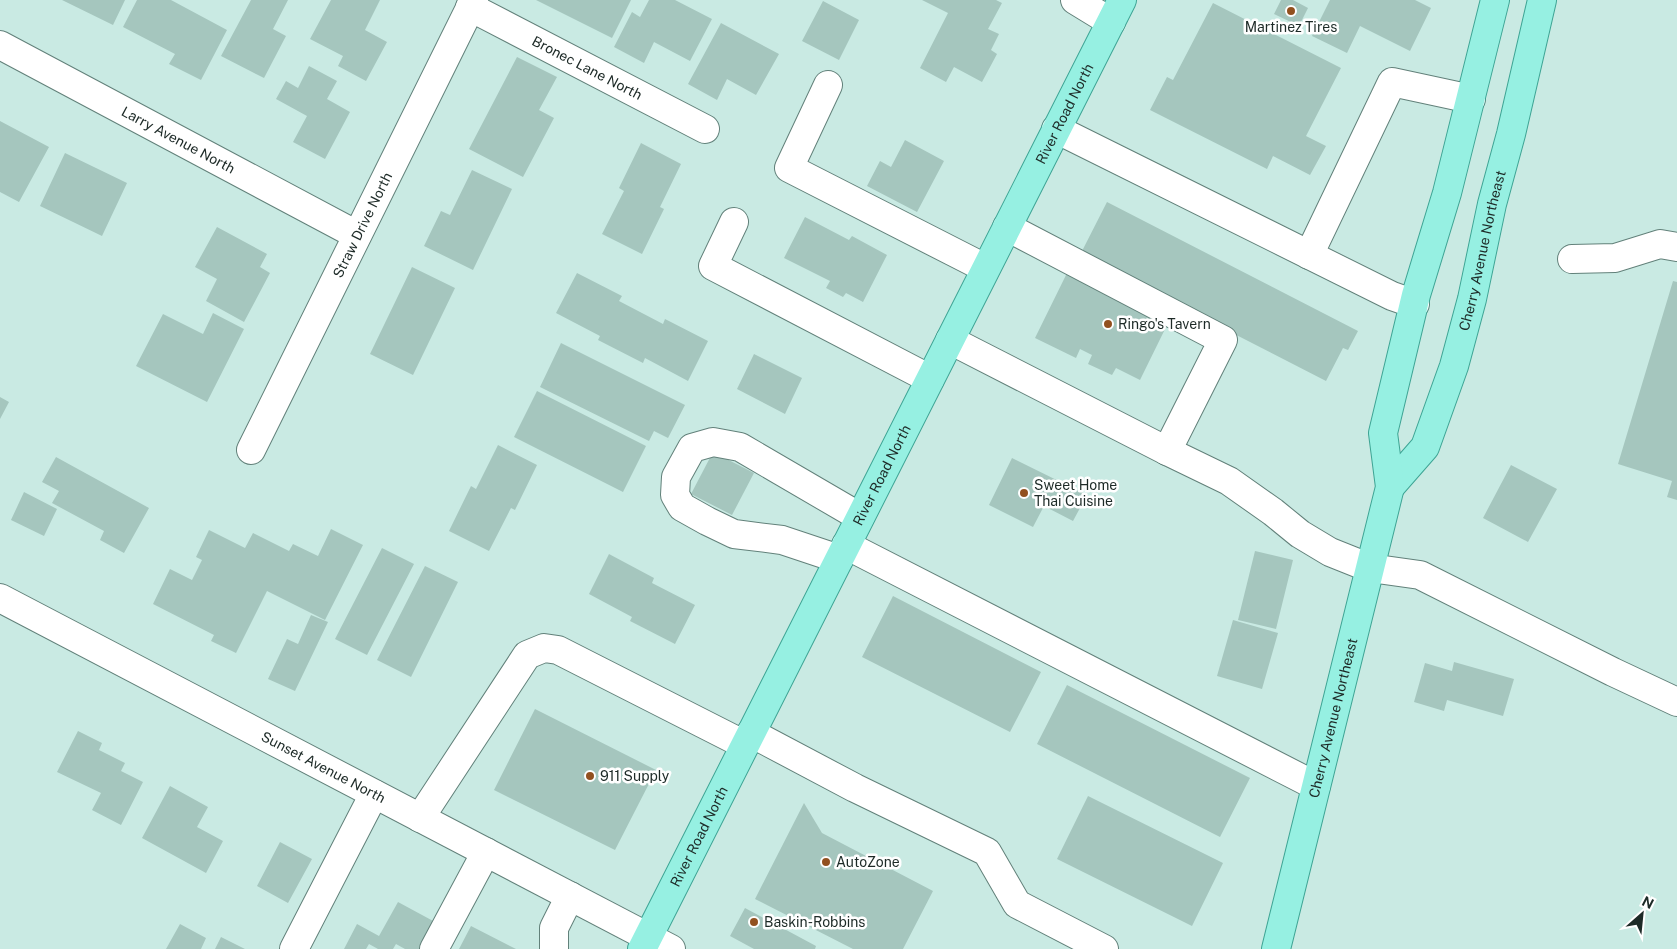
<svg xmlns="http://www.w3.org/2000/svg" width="1677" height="949" font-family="'Public Sans',sans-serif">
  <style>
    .building { fill: #a5c6be }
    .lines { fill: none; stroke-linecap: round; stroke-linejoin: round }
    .minor-casing { stroke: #62817a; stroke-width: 30 }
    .major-casing { stroke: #3ea494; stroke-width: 30 }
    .minor { stroke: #fff; stroke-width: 28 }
    .major { stroke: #96f0e2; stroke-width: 28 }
    .poi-dot { fill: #92501f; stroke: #fff; stroke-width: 2 }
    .labels { text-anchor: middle; stroke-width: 5; stroke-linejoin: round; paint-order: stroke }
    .poi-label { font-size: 14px; fill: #1d2a27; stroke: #fff; text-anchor: start }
    .street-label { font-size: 14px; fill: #1d2a27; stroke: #fff }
  </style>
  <rect width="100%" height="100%" fill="#c9eae3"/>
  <path class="building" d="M62 0H125L113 25Z
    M137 0H171L227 30 201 80 169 64 175 54 123 27Z
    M251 0H288L273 29 286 36 264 78 221 56Z
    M331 0H380L365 30 387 42 366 81 338 66 343 56 310 39Z
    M536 0H631L612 38Z
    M649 0H675L712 19 690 61 654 42 644 63 614 47 632 12 640 17Z
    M922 0H996L1002 3 988 29 999 34 991 50 997 54 982 82 954 67 946 82 920 68 948 13Z
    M1281 0H1293L1308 8 1299 26 1274 14Z
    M1330 0H1415L1431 8 1410 51 1360 26 1347 53 1312 36Z
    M823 1 859 20 839 60 802 41Z
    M1213 3 1341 68 1306 136 1326 146 1310 175 1273 156 1267 169 1150 110 1167 77 1173 80Z
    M721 23 779 54 756 95 727 79 717 100 688 84Z
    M517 57 557 77 539 110 554 118 523 177 469 149Z
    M309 66 337 81 327 99 350 112 325 159 293 142 307 116 276 99 286 81 298 88Z
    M0 121 49 147 19 202 0 192Z
    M905 140 944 161 917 212 867 186 880 161 891 167Z
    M641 143 681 164 660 207 664 209 642 254 602 234 624 191 619 188Z
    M65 153 127 183 102 236 40 206Z
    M472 170 512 189 473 270 424 246 441 211 450 215Z
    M1107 202 1358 331 1348 350 1343 348 1326 381 1080 255Z
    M805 217 849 240 852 236 887 255 863 302 846 293 843 297 826 288 830 281 784 258Z
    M217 227 267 254 260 267 270 273 244 322 206 301 217 279 195 267Z
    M412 267 455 288 413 375 370 354Z
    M577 273 622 296 619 301 663 324 665 319 708 341 688 381 645 358 643 363 598 340 600 336 556 313Z
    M1067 273 1168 323 1140 380 1116 368 1112 375 1088 364 1092 355 1080 349 1076 358 1035 338Z
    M1673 281 1677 282V500L1667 497 1672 481 1618 464Z
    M213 313 244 329 207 402 136 366 163 314 203 334Z
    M561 343 685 405 668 438 654 431 649 441 540 387Z
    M754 354 802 378 785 414 737 389Z
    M537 391 646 446 623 492 514 437Z
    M0 397 9 402 0 419Z
    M498 445 537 465 515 510 511 508 489 551 449 531 471 486 476 489Z
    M713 452 754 473 732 515 691 494Z
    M56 457 149 508 124 553 100 540 104 531 52 503 59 491 42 482Z
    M1012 458 1087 495 1073 521 1044 506 1033 527 989 505Z
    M1511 465 1557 489 1528 542 1483 518Z
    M24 492 57 509 44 536 11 520Z
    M331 529 363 545 325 620 267 591 236 653 211 641 214 635 153 604 170 569 192 580 202 560 196 557 209 530 245 548 253 533 289 551 293 544 318 556Z
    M382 548 414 564 367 655 335 639Z
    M1255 551 1293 560 1276 629 1238 620Z
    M609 554 654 578 652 583 695 605 675 644 630 621 632 617 589 594Z
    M425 566 458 582 411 677 377 660Z
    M893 596 1041 672 1010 732 862 657Z
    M311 615 328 622 295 691 268 679 287 639 298 644Z
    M1233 620 1278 633 1262 689 1217 676Z
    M1454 662 1514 679 1503 716 1447 700 1444 711 1414 702 1425 663 1452 671Z
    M1067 685 1250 778 1220 837 1037 744Z
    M535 709 656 770 615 850 494 790Z
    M78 731 102 743 99 750 125 763 121 771 143 782 121 825 92 810 101 793 57 772Z
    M170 786 208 807 197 827 223 841 206 873 142 838Z
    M1088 796 1223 863 1192 926 1057 859Z
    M804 803 822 833 933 891 903 949H853L755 899Z
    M280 842 312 859 288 903 257 886Z
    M398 902 435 922 421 949H405L396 944 393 949H378L369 944 366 949H344L357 924 379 936Z
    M745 908 816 946 815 949H754L730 936Z
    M180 924 206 938 201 949H166Z
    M471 926 516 949H459Z
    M221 937 245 949H215Z"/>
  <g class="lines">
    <defs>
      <g id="minor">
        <path d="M1075 0 1111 22"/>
        <path id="s1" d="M470 7 705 129"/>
        <path id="s2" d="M0 45 357 235"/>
        <path d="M828 85 789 168 985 268"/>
        <path d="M1056 129 1392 296 1415 304"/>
        <path d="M734 222 713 266 930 379"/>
        <path d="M1007 227 1223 340 1167 451"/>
        <path d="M1309 255 1392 82 1471 99"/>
        <path d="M1572 259 1615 258 1660 244 1677 247"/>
        <path d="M950 340 1167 451 1229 481 1273 512 1300 534 1330 552 1370 568 1420 575 1613 672 1677 702"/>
        <path id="s3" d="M251 450 474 0"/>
        <path d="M846 545 1316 786"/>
        <path d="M839 559 782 540 734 534 707 521 682 507 675 495 676 477 692 448 713 442 740 447 860 517"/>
        <path id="s4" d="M0 598 671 949"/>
        <path d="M751 733 855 788 987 852 1017 904 1104 949"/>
        <path d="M420 818 527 655 544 648 558 650 745 745"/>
        <path d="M294 949 374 794"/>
        <path d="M434 949 486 852"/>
        <path d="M554 949V928L570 896"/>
      </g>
      <g id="major">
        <path id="s5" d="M1390 487 1425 447 1454 366 1472 299 1492 204 1511 134 1542 0"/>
        <path id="s6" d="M642 949 1122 0"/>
        <path id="s7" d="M1276 949 1390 487 1383 433 1416 295 1447 193 1495 0"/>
      </g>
    </defs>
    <use href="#minor" class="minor-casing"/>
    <use href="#major" class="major-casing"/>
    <use href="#minor" class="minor"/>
    <use href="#major" class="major"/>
  </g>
  <g class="poi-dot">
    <circle cx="1291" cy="11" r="5"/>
    <circle cx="1108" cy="324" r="5"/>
    <circle cx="1024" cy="493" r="5"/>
    <circle cx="590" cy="776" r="5"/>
    <circle cx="826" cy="862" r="5"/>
    <circle cx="754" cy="922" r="5"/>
  </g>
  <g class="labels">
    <g class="poi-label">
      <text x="1291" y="32" text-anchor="middle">Martinez Tires</text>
      <text x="1118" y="329">Ringo's Tavern</text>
      <text x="1034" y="490">Sweet Home<tspan x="1034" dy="16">Thai Cuisine</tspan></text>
      <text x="600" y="781">911 Supply</text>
      <text x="836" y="867">AutoZone</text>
      <text x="764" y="927">Baskin-Robbins</text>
    </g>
    <g class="street-label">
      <text dy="5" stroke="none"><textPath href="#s1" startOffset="132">Bronec Lane North</textPath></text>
      <text dy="5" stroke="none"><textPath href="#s6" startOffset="936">River Road North</textPath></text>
      <text dy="5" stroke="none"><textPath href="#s2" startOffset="202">Larry Avenue North</textPath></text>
      <text dy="5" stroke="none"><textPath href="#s3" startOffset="251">Straw Drive North</textPath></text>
      <text dy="5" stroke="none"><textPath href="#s5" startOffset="258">Cherry Avenue Northeast</textPath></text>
      <text dy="5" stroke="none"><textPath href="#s6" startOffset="531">River Road North</textPath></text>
      <text dy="5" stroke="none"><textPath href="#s7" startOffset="238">Cherry Avenue Northeast</textPath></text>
      <text dy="5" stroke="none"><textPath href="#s4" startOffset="365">Sunset Avenue North</textPath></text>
      <text dy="5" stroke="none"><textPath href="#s6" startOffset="126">River Road North</textPath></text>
    </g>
  </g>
  <g transform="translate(1642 914) rotate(27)" stroke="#ffffff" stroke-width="4" paint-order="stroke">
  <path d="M0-4L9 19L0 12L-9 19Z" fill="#1d2a27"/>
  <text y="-8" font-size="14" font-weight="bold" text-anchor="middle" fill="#1d2a27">N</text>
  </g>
</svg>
